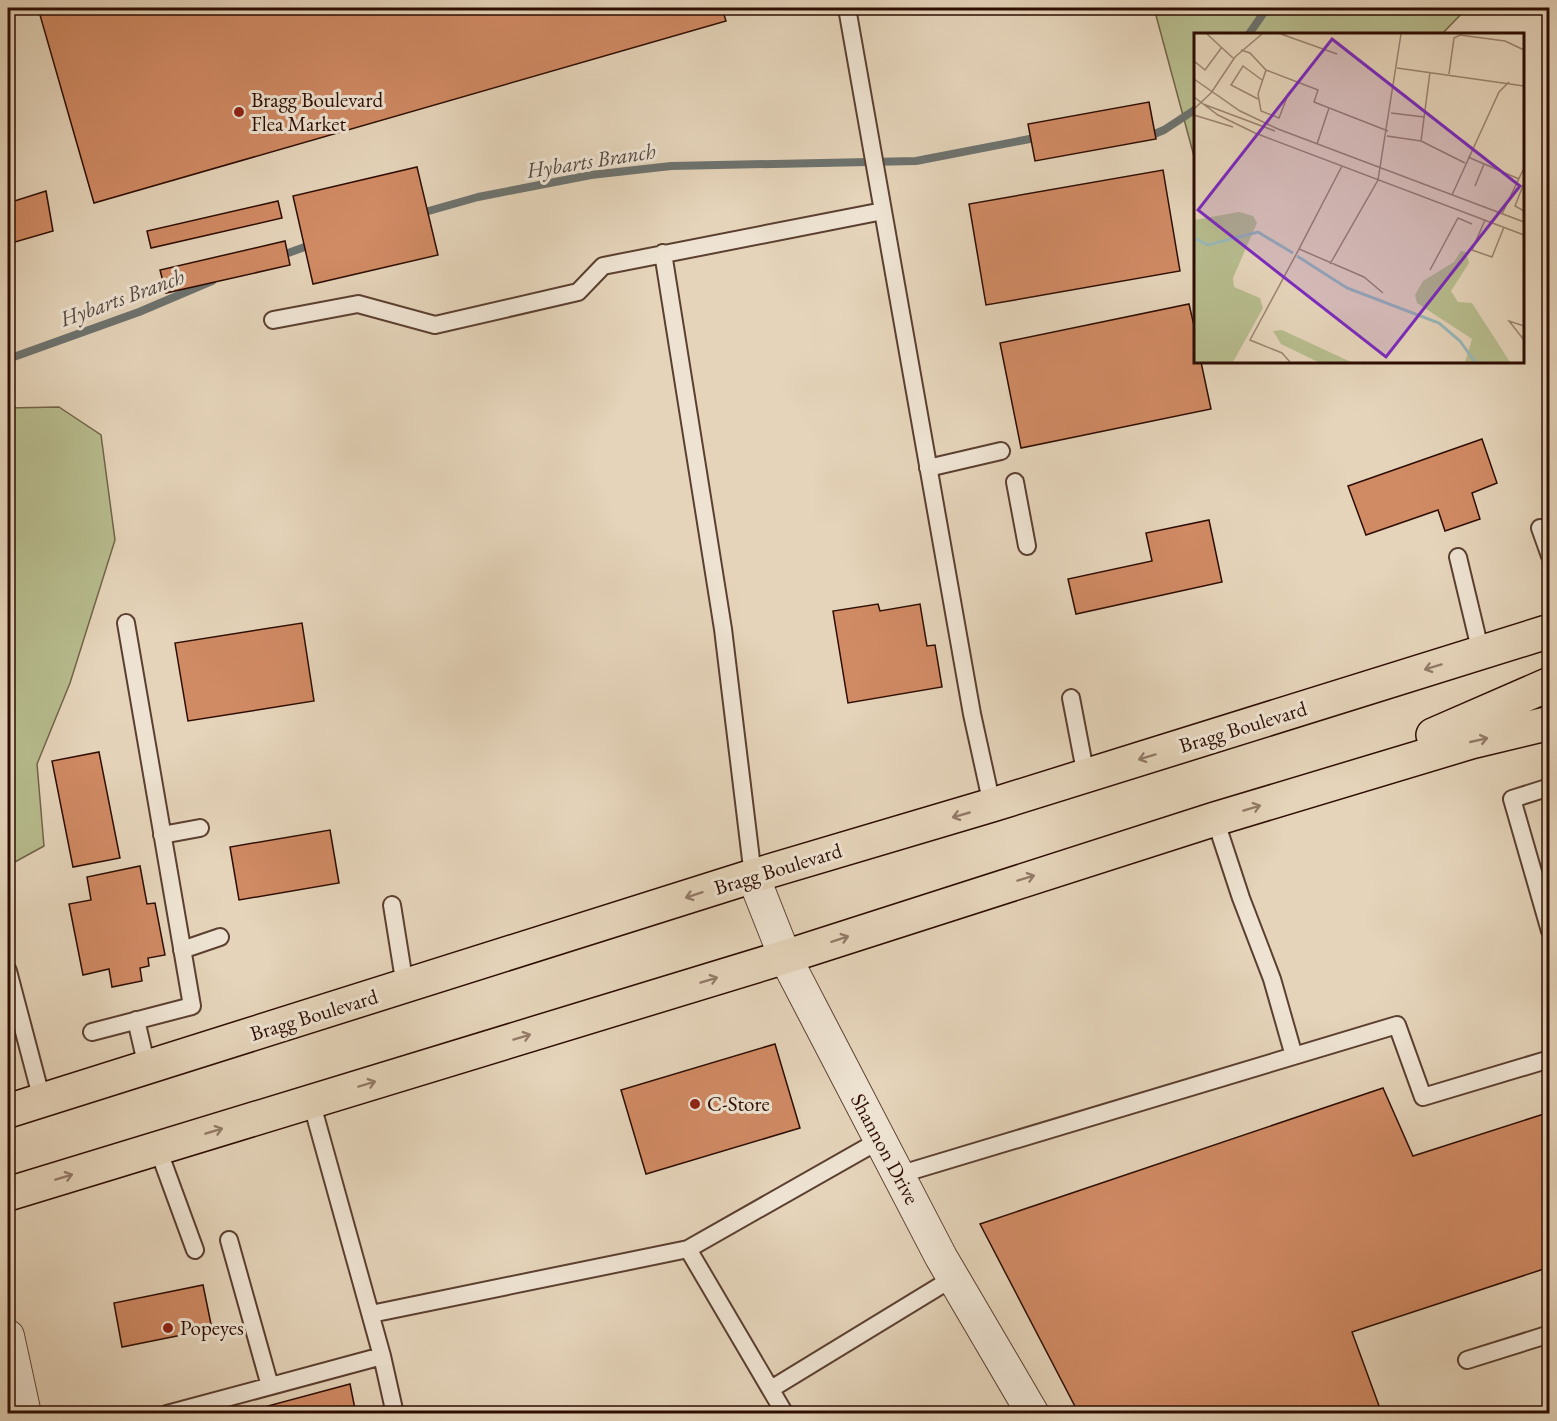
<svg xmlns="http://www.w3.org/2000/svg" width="1557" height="1421" font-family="'EB Garamond',serif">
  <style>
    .green { fill: #b7bc8e; stroke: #726448; stroke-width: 1.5 }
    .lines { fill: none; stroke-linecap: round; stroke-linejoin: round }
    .stream { stroke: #6d736f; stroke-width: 8 }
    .building { fill: #d08a64; stroke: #2d0d02; stroke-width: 1.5 }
    .lane-casing { stroke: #5b3f30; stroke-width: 20 }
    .street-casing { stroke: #5b3f30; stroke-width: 34 }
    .primary-casing { stroke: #2d0d02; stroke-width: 36 }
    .lane { stroke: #eee3d2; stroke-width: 16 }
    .street { stroke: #eee3d2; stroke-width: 32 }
    .primary { stroke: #e5d4ba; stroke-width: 33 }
    .oneway { stroke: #927a67 }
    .poi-dot { fill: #8f2418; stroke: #eee3d2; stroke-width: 2 }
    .labels { text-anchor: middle; stroke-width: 6; stroke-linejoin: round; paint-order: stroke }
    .poi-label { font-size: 21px; fill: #2d0d02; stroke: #eee3d2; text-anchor: start }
    .street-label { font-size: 21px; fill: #2d0d02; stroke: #eee3d2 }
    .water-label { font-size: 22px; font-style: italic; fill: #524842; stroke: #eee3d2 }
    .inset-river { fill: none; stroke: #98b7b8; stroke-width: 3 }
    .inset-road { fill: none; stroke: #9b8470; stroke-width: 1.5 }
    .view { fill: #7b2cbf; fill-opacity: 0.15; stroke: #7b2cbf; stroke-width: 3 }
    .inset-edge { fill: none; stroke: #2d0d02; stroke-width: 3 }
  </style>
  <rect width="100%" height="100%" fill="#e5d4ba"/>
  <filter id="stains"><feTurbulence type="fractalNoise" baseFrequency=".00333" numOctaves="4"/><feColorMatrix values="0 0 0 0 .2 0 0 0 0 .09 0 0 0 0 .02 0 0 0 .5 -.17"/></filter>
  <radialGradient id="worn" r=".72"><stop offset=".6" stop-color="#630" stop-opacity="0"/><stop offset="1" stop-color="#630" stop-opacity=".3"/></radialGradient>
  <path class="green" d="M1154 8H1467L1442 34H1196L1195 160Z
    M59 407 101 435 115 540 70 683 37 764 44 846 13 863 8 859V408Z"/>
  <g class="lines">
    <path class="stream" d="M1249 34 1267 8
      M1147 137 1164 130 1196 109
      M418 214 478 197 591 175 671 166 916 161 1040 137
      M277 257 313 244
      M8 359 139 312 212 281"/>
  </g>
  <path class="building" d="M38 8H722L726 21 94 203Z
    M1149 102 1156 139 1035 161 1028 124Z
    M417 167 438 255 313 284 293 196Z
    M1163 170 1180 271 986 305 969 204Z
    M46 191 53 231 8 244V203Z
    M278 201 282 218 151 248 147 231Z
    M285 241 290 265 166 293 160 270Z
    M1189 304 1196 334V362H1201L1211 409 1021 448 1000 343Z
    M1482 439 1497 483 1472 493 1480 519 1445 531 1438 510 1366 535 1348 486Z
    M1209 520 1222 582 1076 614 1068 579 1152 561 1146 533Z
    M878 604 880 611 920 604 927 646 935 645 942 687 848 703 833 611Z
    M302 623 314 701 188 721 175 643Z
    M99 752 120 858 73 867 52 761Z
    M330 830 339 883 239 900 230 847Z
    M140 866 147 904 155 903 165 955 148 958 149 966 140 968 142 981 112 987 109 969 83 975 69 904 91 900 87 877Z
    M775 1044 800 1128 646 1174 621 1090Z
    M1383 1088 1413 1156 1550 1112V1267L1352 1332 1382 1414H1079L980 1224Z
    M203 1285 212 1329 122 1347 114 1303Z
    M350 1384 356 1414H238Z"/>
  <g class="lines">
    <defs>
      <path id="lane" d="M847 8 883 211
        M663 253 723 629 753 876
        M273 320 358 304 435 325 578 292 603 266 883 211 972 714 992 805
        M928 468 1001 451
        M1015 482 1027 546
        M1540 528 1550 556
        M1458 557 1481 653
        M1071 698 1086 776
        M1550 787 1512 799 1550 931
        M1215 819 1241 898 1272 979 1294 1056
        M162 835 200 828
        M392 905 405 986
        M182 950 220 937
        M8 971 42 1100
        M136 1020 147 1067
        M92 1032 192 1006 126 623
        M311 1101 382 1356 395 1414
        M158 1149 195 1250
        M898 1175 1397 1025 1423 1097 1550 1059
        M229 1240 270 1386
        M688 1249 880 1140
        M371 1314 688 1249 785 1414
        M1467 1360 1550 1334
        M771 1389 953 1278
        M167 1414 382 1356"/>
      <path id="street" d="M753 876 785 957 941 1257 1033 1414
        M8 1336 25 1414"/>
      <path id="primary" d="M1433 735 1550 684
        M8 1111 753 876 992 805 1550 631
        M8 1194 785 957 1215 819 1471 742 1550 723"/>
    </defs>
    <use href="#lane" class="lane-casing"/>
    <use href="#street" class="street-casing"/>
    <use href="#primary" class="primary-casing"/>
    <use href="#lane" class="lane"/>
    <use href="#street" class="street"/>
    <use href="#primary" class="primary"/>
  </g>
  <defs><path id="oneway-shaft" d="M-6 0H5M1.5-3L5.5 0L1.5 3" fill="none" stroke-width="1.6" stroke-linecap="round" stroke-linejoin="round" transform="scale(1.5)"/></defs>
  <g class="oneway">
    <use href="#oneway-shaft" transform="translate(1433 667) rotate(163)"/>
    <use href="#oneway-shaft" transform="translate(1479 740) rotate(-13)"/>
    <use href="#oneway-shaft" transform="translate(1147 757) rotate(163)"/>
    <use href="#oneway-shaft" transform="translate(1252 808) rotate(-17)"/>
    <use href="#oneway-shaft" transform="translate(961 815) rotate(164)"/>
    <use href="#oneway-shaft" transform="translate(1026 878) rotate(-17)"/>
    <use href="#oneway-shaft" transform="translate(694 895) rotate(162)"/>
    <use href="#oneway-shaft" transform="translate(840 939) rotate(-18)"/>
    <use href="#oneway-shaft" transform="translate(709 980) rotate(-17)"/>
    <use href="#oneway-shaft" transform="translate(522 1037) rotate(-17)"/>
    <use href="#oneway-shaft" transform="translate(367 1084) rotate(-17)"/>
    <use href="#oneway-shaft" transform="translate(214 1131) rotate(-17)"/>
    <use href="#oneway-shaft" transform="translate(64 1177) rotate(-17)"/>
  </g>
  <g class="poi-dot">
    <circle cx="239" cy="112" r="6"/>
    <circle cx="695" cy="1104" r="6"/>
    <circle cx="168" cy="1328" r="6"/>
  </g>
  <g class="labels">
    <g class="poi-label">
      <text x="251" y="107">Bragg Boulevard<tspan x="251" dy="24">Flea Market</tspan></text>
      <text x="707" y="1111">C-Store</text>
      <text x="180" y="1335">Popeyes</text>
    </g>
    <g class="street-label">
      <text transform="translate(1243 727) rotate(-17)" y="7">Bragg Boulevard</text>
      <text transform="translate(778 869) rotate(-17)" y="7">Bragg Boulevard</text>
      <text transform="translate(314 1015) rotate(-17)" y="7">Bragg Boulevard</text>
      <text transform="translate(885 1149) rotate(62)" y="7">Shannon Drive</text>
    </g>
    <g class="water-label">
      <text transform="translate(591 160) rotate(-9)" y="8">Hybarts Branch</text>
      <text transform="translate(122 297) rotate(-20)" y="8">Hybarts Branch</text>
    </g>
  </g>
  <g transform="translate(1194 33)">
    <rect width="330" height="330" fill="#e5d4ba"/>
    <path d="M45 179 59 183 63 190 39 245 40 254 66 265 69 275 39 329H0V187ZM267 218 272 219 275 230 257 258 264 269 278 270 316 329H271L278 306 223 270 221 262 229 248 260 229ZM88 297 157 329H124L87 311 79 298Z" fill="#b7bc8e"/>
    <path class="inset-river" d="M0 205 14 212 64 199 99 220M103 223 153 255 245 290 266 308 281 329"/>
    <path class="inset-road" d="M13 1 39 25M87 1 143 21M47 17 56 20 72 37 124 57 120 69 194 98M0 28 11 37 28 14M203 35 330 53M72 37 64 61 67 78 85 85 95 59M236 39 227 108 271 130M255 41 260 5 266 2 311 8 330 17M0 46 46 78 84 96 330 189M17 60 41 24 68 1M0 64 24 82 61 100 330 202M64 66 37 52 49 33 68 47M9 71 81 98M0 76 17 60M197 80 230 84M0 82 39 94M193 103 227 108M123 111 135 75M274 124 325 146M148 133 105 216 170 244 189 260M330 150 321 173 330 178M281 153 290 131M258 162 305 59 315 49M308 181 330 135M291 187 278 217 298 224 310 194M136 231 184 147 207 1M236 237 264 185 278 191M330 293 315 288 330 307M96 329 88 320 56 307 105 216"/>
    <path class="view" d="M138 6 326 153 192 324 4 177Z"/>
    <rect width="330" height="330" class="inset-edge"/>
  </g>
  <rect width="1557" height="1421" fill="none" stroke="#e5d4ba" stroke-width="30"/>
  <rect x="9" y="9" width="1539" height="1403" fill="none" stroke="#2d0d02" stroke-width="3"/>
  <rect x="15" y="15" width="1527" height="1391" fill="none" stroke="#2d0d02" stroke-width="1.5"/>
  <rect width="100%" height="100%" filter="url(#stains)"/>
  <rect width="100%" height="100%" fill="url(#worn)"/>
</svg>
